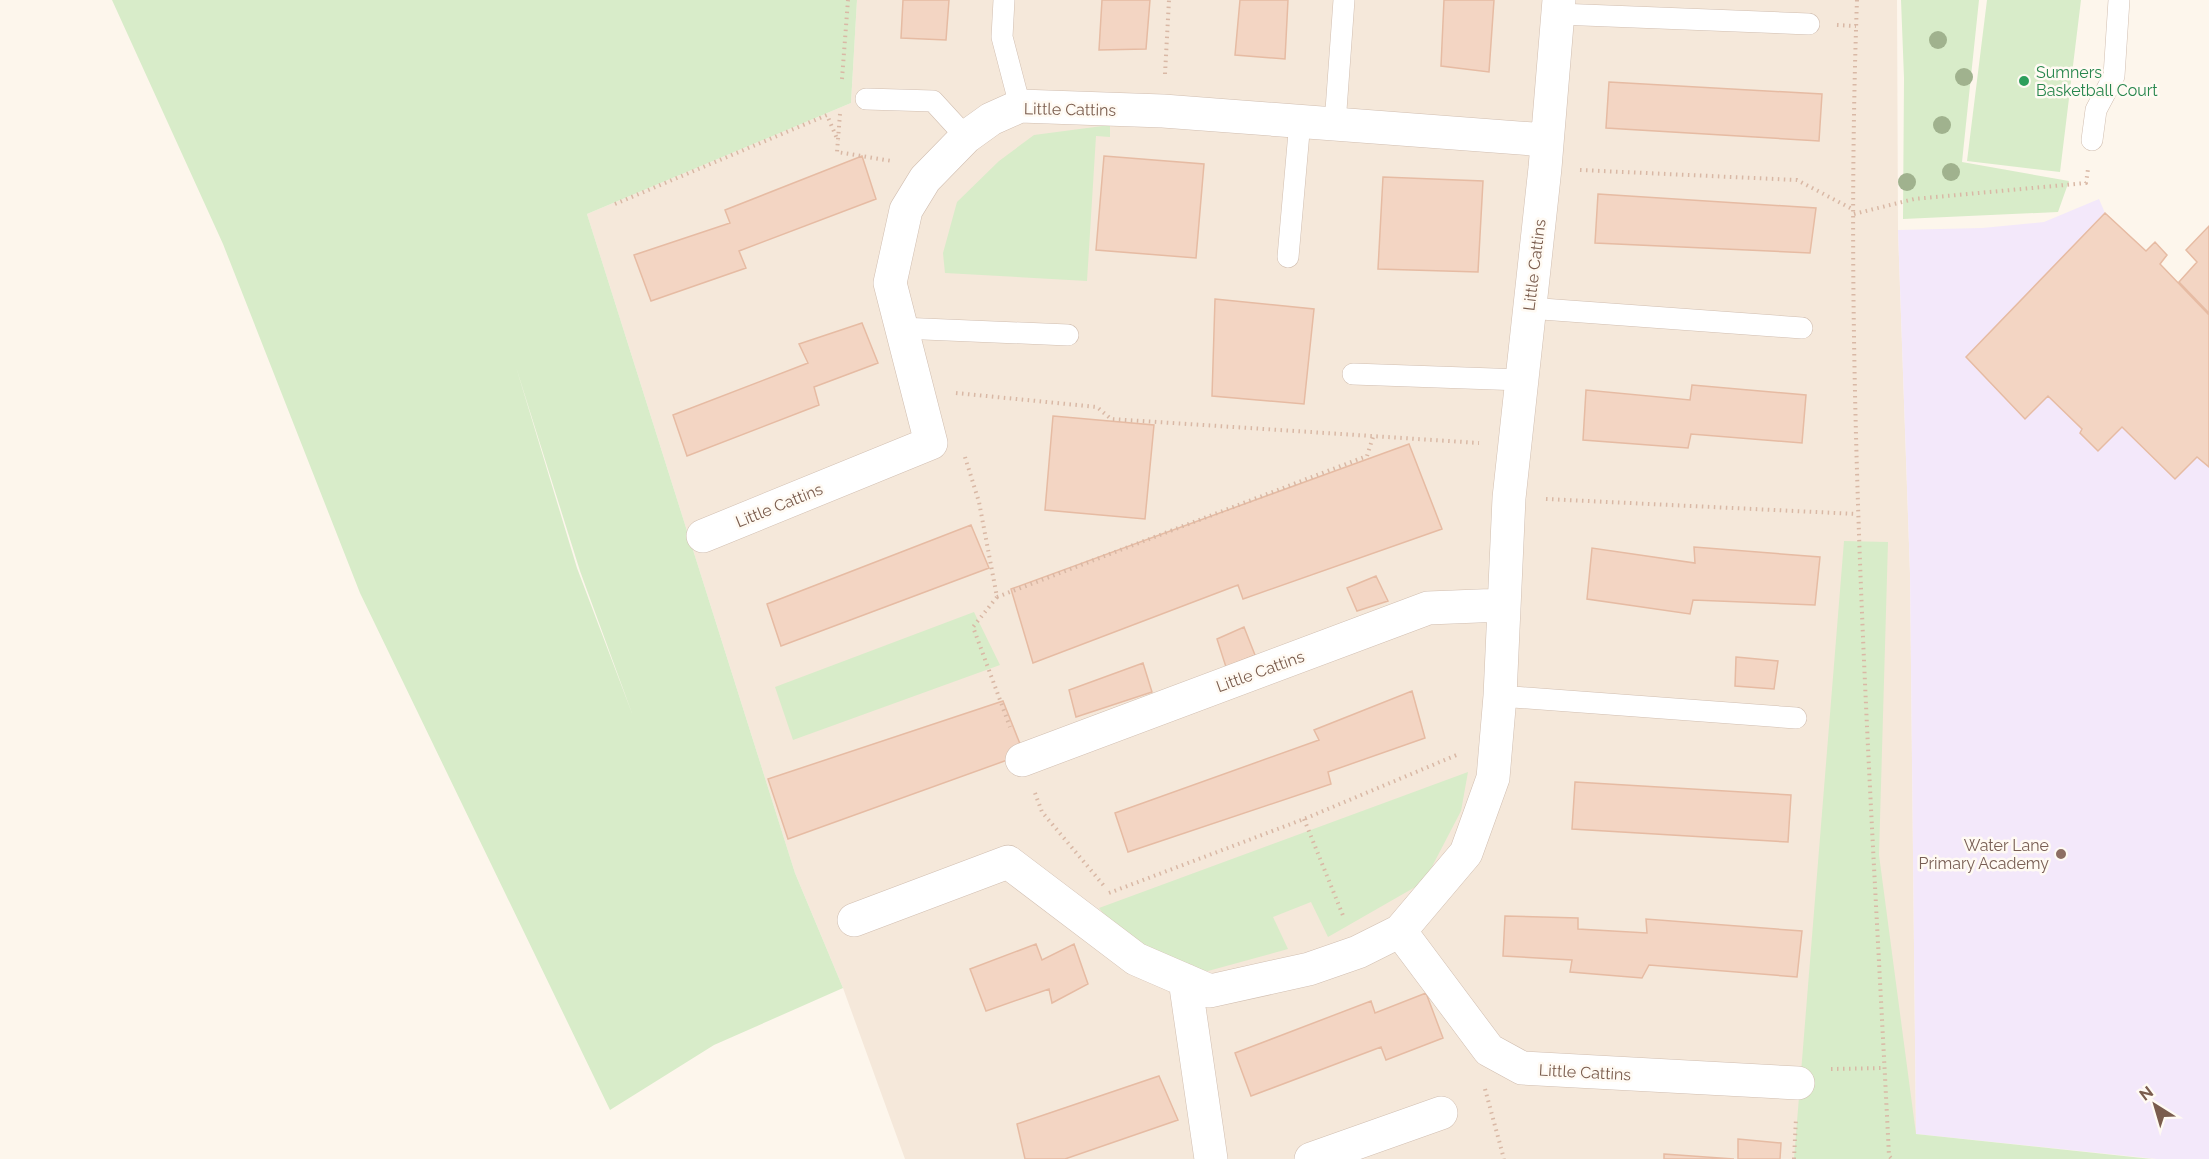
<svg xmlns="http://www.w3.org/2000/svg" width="2209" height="1159" font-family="Raleway,sans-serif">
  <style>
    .residential { fill: #f5e8da }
    .education { fill: #f3e8fa }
    .green { fill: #d8ecc9; fill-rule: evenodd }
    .building { fill: #f3d5c3; stroke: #e6bba3; stroke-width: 1.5 }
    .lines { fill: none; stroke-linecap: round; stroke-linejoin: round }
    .service-casing { stroke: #d1beb0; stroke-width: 22 }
    .minor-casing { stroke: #d1beb0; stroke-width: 34 }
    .path { stroke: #d9b8a5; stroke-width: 4; stroke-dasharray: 1.5 4.5; stroke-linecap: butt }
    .service { stroke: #fff; stroke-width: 21 }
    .minor { stroke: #fff; stroke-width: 33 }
    .tree { fill: #a0b28e }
    .leisure-dot { fill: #2e9e5b; stroke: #fffaf3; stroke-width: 2 }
    .education-dot { fill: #8d6e63; stroke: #fffaf3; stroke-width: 2 }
    .labels { text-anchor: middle; stroke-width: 5; stroke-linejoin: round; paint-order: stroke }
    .leisure-label { font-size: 16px; fill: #27864d; stroke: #fffaf3; text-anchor: start }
    .street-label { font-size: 16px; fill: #7a5c4d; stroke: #fffaf3 }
    .education-label { font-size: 16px; fill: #785e54; stroke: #fffaf3; text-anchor: end }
  </style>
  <rect width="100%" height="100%" fill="#fdf6ec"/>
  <path class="residential" d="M857 0H1897L1898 230 1910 573 1916 1134 1871 1159H905L843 988 795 873 587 214 851 103Z"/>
  <path class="education" d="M2099 199 2105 213 2146 251 2155 242 2167 255 2160 264 2209 315V1159H2157L1916 1134 1910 573 1898 230 1982 228 2044 222Z"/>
  <path class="green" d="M112 0H857L851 103 587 214 795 873 843 988 714 1045 610 1110 360 593 223 244ZM516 367 580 571 633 716 577 568Z
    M1901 0H1979L1962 162 2069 181 2058 212 1903 219 1904 78Z
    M1987 0H2081L2060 172 1967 161Z
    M1110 125V137L1096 136 1087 281 945 273 943 253 957 202 999 161 1034 135Z
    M1844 541 1888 542 1879 855 1916 1134 2152 1159H1794Z
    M974 612 1000 665 793 740 775 687Z
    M1468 772 1461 811 1424 882 1328 937 1311 902 1273 917 1288 949 1208 971 1178 967 1133 948 1099 908Z"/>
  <path class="building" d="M903 0H949L946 40 901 38Z
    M1102 0H1150L1146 49 1099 50Z
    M1240 0H1288L1285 59 1235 55Z
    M1444 0H1494L1489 72 1441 66Z
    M1609 82 1822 94 1819 141 1606 128Z
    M862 156 876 199 739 251 746 268 651 301 634 255 730 223 725 210Z
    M1104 156 1204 164 1196 258 1096 250Z
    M1383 177 1483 181 1478 272 1378 269Z
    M1598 194 1816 208 1810 253 1595 243Z
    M2105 213 2146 251 2155 242 2167 255 2160 264 2209 315V467L2197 457 2175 479 2122 427 2098 451 2080 433 2082 429 2048 396 2025 419 1966 357Z
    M2209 226V313L2179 282 2197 262 2186 250Z
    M1215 299 1314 309 1304 404 1212 396Z
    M862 323 878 363 814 387 819 405 687 456 673 415 808 363 799 344Z
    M1692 385 1806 395 1802 443 1691 434 1688 448 1583 440 1586 390 1690 400Z
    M1053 416 1154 425 1145 519 1045 510Z
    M1409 444 1442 529 1243 599 1238 585 1033 663 1011 589Z
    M971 525 989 568 781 646 767 604Z
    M1694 547 1820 557 1815 605 1693 600 1690 614 1587 599 1592 548 1695 563Z
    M1376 576 1388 601 1357 611 1347 588Z
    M1244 627 1255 655 1226 667 1217 639Z
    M1736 657 1778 661 1774 689 1735 686Z
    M1143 663 1152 692 1076 717 1069 690Z
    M1412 691 1425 738 1328 772 1331 784 1128 852 1115 813 1319 740 1314 730Z
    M1003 701 1024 754 788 839 768 779Z
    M1575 782 1791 795 1788 842 1572 829Z
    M1505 916 1578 918V929L1647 933 1646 919 1802 931 1797 977 1649 965 1642 978 1570 972 1572 960 1503 956Z
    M1036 944 1042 960 1074 944 1088 984 1052 1003 1049 989 986 1011 970 969Z
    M1426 993 1443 1038 1386 1060 1381 1047 1251 1096 1235 1053 1371 1001 1375 1013Z
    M1159 1076 1178 1120 1065 1159H1025L1017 1124Z
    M1738 1139 1781 1143 1780 1159H1738Z
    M1664 1154 1734 1159H1664Z"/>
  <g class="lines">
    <defs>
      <path id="service" d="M1004 0 1002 37 1020 106
        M1558 14 1809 24
        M866 99 933 101 966 137
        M1335 124 1344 0
        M2092 140 2096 110 2114 76 2119 0
        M1288 257 1300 121
        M1528 308 1802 328
        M900 328 1068 335
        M1353 374 1522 380
        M1500 696 1796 718"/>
      <path id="minor" d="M703 536 931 443 890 283 906 210 925 179 966 137 991 119 1020 106 1163 111 1546 140
        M1022 760 1428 608 1503 605
        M854 920 1008 862 1136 959 1210 991 1309 969 1358 952 1400 931 1466 853 1493 778 1500 696 1509 498 1545 168 1559 0
        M1400 931 1489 1050 1522 1068 1798 1083
        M1185 980 1211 1159
        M1311 1159 1441 1113"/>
    </defs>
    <use href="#service" class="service-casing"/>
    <use href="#minor" class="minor-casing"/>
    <path class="path" d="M1857 0C1843 386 1870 771 1889 1156L1892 1159
      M1837 25 1856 26
      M1165 74 1169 0
      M842 79 848 0
      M840 114 837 152 892 161
      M1580 170 1797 180 1854 210
      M615 204 827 115 838 141
      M1854 214 1914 199 2086 183 2088 169
      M956 393 1097 407 1111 419 1479 443
      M965 457 979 502 997 597 973 627 1010 727
      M1546 499 1857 514
      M997 597 1367 456 1373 437
      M1035 793 1042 812 1105 887
      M1304 819 1344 918
      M1109 893 1304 819 1459 754
      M1831 1069 1884 1068
      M1485 1089 1504 1159
      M1794 1159 1796 1118"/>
    <use href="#service" class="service"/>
    <use href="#minor" class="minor"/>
  </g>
  <g class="tree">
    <circle cx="1938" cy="40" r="9"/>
    <circle cx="1964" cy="77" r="9"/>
    <circle cx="1942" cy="125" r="9"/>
    <circle cx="1951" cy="172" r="9"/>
    <circle cx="1907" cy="182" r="9"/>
  </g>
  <circle class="leisure-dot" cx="2024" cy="81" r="6"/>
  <circle class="education-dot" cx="2061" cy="854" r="6"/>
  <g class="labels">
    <g class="leisure-label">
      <text x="2036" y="78">Sumners<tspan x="2036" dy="18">Basketball Court</tspan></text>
    </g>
    <g class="street-label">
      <text transform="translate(1070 109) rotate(1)" y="6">Little Cattins</text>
      <text transform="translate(1534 265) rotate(-83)" y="6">Little Cattins</text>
      <text transform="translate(779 505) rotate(-22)" y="6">Little Cattins</text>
      <text transform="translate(1260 671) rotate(-20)" y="6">Little Cattins</text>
      <text transform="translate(1585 1072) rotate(3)" y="6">Little Cattins</text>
    </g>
    <g class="education-label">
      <text x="2049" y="851">Water Lane<tspan x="2049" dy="18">Primary Academy</tspan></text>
    </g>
  </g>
  <g transform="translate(2155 1105) rotate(323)" stroke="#fffaf3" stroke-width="4.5" paint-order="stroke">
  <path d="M0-4.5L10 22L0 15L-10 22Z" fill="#7a5c4d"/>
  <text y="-9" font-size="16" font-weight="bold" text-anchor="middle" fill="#7a5c4d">N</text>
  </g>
</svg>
